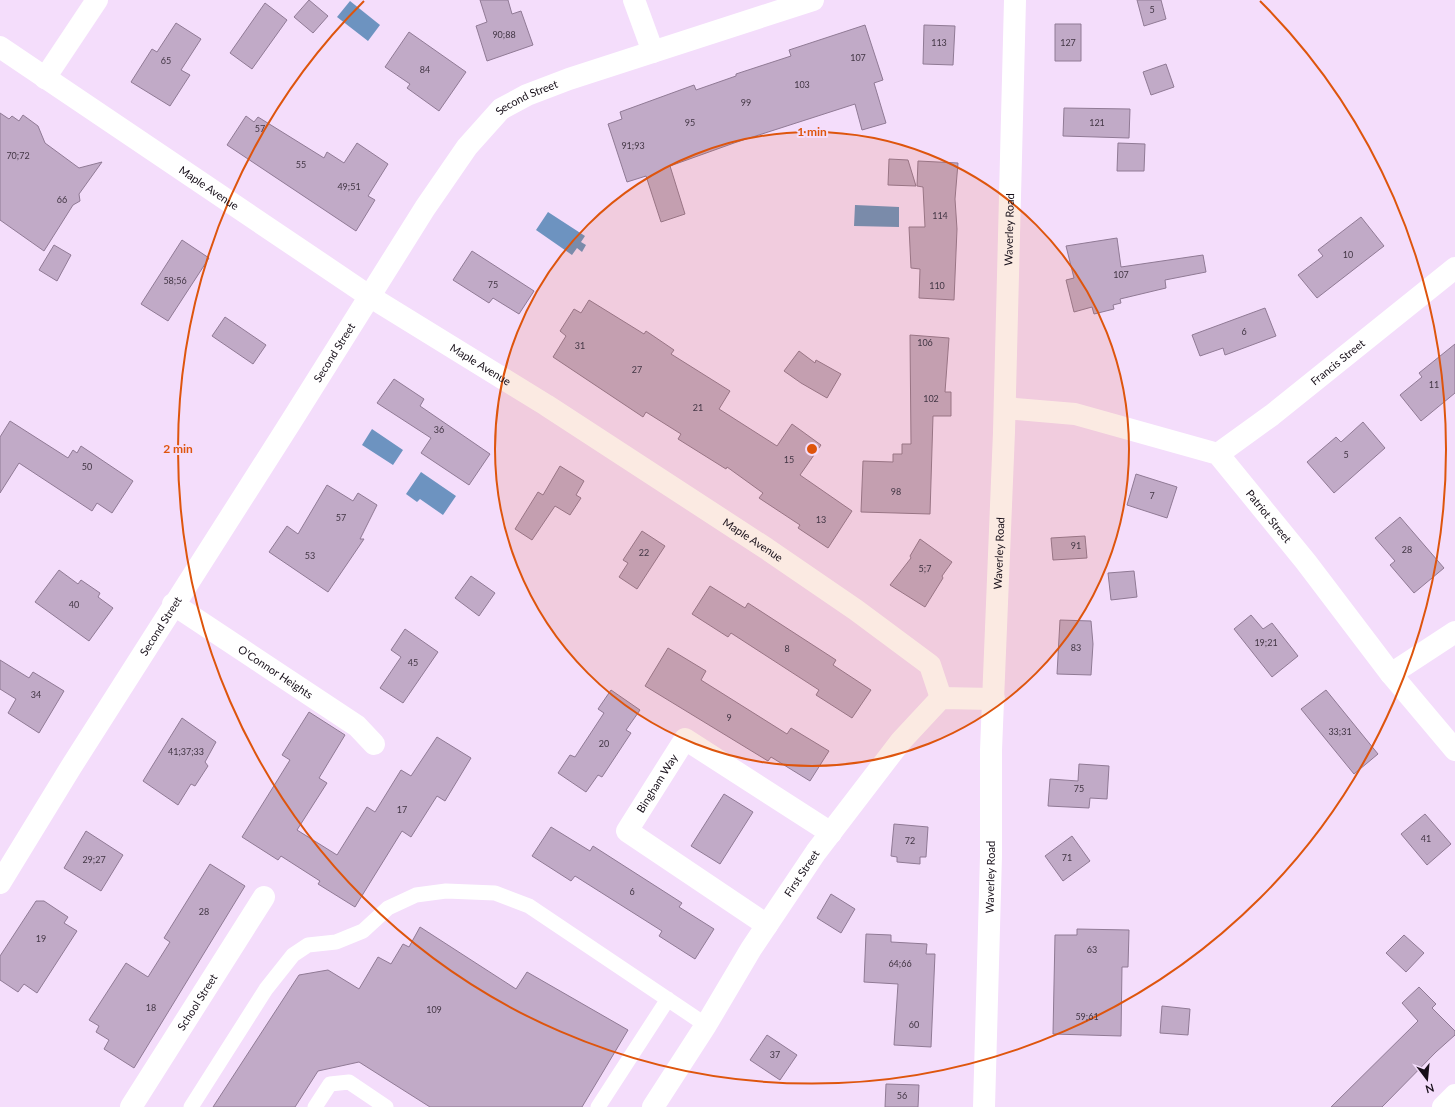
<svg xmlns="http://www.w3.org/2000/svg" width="1455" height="1107" font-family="Lato,sans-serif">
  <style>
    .water { fill: #6d93c0 }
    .building { fill: #c1aac7; stroke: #907a95 }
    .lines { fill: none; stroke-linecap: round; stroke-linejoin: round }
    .service { stroke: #fff; stroke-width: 15 }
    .minor { stroke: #fff; stroke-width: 22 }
    .tertiary { stroke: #fff; stroke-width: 22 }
    .ring { fill: none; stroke: #de550d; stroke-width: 2 }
    .labels { text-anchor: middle; stroke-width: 4; stroke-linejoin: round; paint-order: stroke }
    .number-label { font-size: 9px; fill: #423644 }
    .street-label { font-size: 11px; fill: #170f19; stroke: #f4ddfb }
    .centre { fill: #de550d; stroke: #f4ddfb; stroke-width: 2 }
    .ring-label { font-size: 12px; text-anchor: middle; font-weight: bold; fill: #de550d; stroke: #f4ddfb; stroke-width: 4; stroke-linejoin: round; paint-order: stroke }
  </style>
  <rect width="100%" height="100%" fill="#f4ddfb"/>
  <path class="water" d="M350 1 380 25 368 41 337 17Z
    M855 205 899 207V227L854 226Z
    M548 212 585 236 581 242 586 245 582 252 577 248 572 255 536 230Z
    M372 429 403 450 393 465 362 445Z
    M421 472 456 496 443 515 420 499 417 502 406 494Z"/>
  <path class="building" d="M309 0 328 16 313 33 294 17Z
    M480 0H508L512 14 521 11 533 45 487 61 476 26 487 22Z
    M1137 0H1161L1166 19 1144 26Z
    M265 3 287 20 252 69 230 53Z
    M176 23 201 39 181 70 190 75 170 106 131 82 152 49 157 52Z
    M1055 24H1081V61H1055Z
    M865 25 883 80 874 83 886 123 862 130 855 104 734 143 670 166 685 214 661 222 646 176 627 182 608 124 622 119 620 112 694 85 696 90 736 76V74L791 56 789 50Z
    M924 25 955 26 953 65 923 64Z
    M409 32 466 72 439 111 407 88 410 84 385 67Z
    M1166 64 1174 87 1151 95 1143 72Z
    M1064 108 1130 109 1129 138 1063 136Z
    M0 113 9 119 12 116 19 121 23 115 38 126 45 143 79 168 102 162 79 194 80 201 73 205 44 251 0 220Z
    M246 116 254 122 258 117 324 158 327 152 344 163 357 143 388 164 368 196 375 200 356 231 227 145Z
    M1118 143 1145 144 1144 171H1117Z
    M889 159 908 160 916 186 888 185Z
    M918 161 958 163 955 199 957 229 954 300 919 298 920 269 911 268 909 227H925L923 187 917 186Z
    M1361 217 1384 246 1317 298 1298 275 1323 256 1318 250Z
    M1117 238 1121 267 1203 255 1206 272 1165 280 1166 288 1120 299 1121 303 1113 305 1114 309 1094 314 1092 307 1074 312 1066 280 1074 278 1066 246Z
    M182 240 209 258 168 321 141 304Z
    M54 245 71 255 57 281 39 270Z
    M472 251 534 291 519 314 493 298 489 303 453 280Z
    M589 300 644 334 646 331 674 350 671 354 730 391 719 409 777 446 792 424 821 445 800 475 852 511 828 548 798 528 800 525 759 498 763 493 727 467 726 469 678 439 681 434 646 412 643 417 553 357 566 336 560 331 574 309 581 313Z
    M1265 308 1276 336 1225 355 1223 348 1200 356 1192 335Z
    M225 317 266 345 253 364 212 336Z
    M910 335 949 338 945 392H951V416H933L930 514 861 512 863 461 893 462V454H902V444H911Z
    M1455 344V393L1421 421 1400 395 1422 377 1419 373Z
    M799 351 815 363 816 360 841 374 827 398 801 383 784 371Z
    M394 379 424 399 420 406 490 454 469 485 421 453 431 438 377 403Z
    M10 421 68 458 73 450 77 453 81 446 133 481 112 513 97 503 92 511 19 463 0 493V437Z
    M1363 422 1385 448 1334 493 1307 462 1336 437 1341 442Z
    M560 466 584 481 576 495 581 498 570 515 555 506 532 540 515 529 538 492 543 495Z
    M1136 474 1177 487 1167 518 1127 505Z
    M327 485 353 501 358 493 377 505 360 539H364L328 592 269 552 287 526 298 534Z
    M1400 517 1444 568 1414 593 1390 565 1395 561 1375 538Z
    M642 531 665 546 637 589 619 577 628 563 623 560Z
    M1085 536 1087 558 1053 560 1051 538Z
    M920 539 952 562 942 576 943 578 925 607 890 585 911 558 910 556Z
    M59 570 78 584 81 580 100 593 98 597 113 608 89 641 35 602Z
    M1134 571 1137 597 1111 600 1108 573Z
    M471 576 495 593 479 616 455 598Z
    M710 586 745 608 748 603 836 660 833 665 871 690 852 718 816 695 819 690 731 633 728 637 692 614Z
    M1251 615 1263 629 1272 623 1298 656 1272 677 1234 629Z
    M1060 620 1091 621 1093 644 1091 675 1057 674Z
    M405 629 438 652 403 703 380 688 401 657 391 650Z
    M668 648 706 671 701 680 787 734 791 728 829 751 810 781 771 757 768 761 645 686Z
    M0 660 29 678 33 672 64 691 39 733 8 713 16 699 0 689Z
    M611 690 640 710 626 730 631 733 602 777 598 775 586 792 558 773 570 755 575 757 604 713 598 709Z
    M1326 690 1378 754 1354 774 1301 709Z
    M309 712 345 735 319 778 327 783 297 830 337 855 367 807 375 812 401 770 411 776 437 737 471 758 445 801 437 796 411 837 402 831 355 907 318 884 320 881 281 856 278 860 242 837 290 760 282 755Z
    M182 718 216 742 205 762 208 766 195 786 191 784 178 805 143 781Z
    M1079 764 1109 766 1107 799 1090 798 1089 808 1048 806 1050 779 1078 781Z
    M724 794 753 812 720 864 691 846Z
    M1425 814 1451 844 1427 865 1401 834Z
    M894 824 928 827 926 857H920V864L897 862V857L891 856Z
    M551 827 590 851 593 846 682 903 679 907 714 929 695 959 659 936 662 931 575 876 571 881 532 856Z
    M86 831 123 855 101 891 64 868Z
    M1072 836 1090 861 1063 881 1045 856Z
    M210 864 245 886 134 1068 104 1049 109 1040 96 1032 99 1026 89 1020 126 963 148 977 170 942 164 938Z
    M831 894 855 909 841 933 817 918Z
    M36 901H44L68 917 64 923 77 931 37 993 24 984 18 992 0 980V956Z
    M420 927 516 989 527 972 628 1030 582 1107H430L359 1062 318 1071 295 1107H213L299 975 328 970 359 989 378 957 391 964 403 944 409 947Z
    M1077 929 1129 930 1128 967H1122L1121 1036 1053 1034 1055 935H1077Z
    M866 934 891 935V942L927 944 926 954H935L931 1047 894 1045 898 984 864 982Z
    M1404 935 1424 953 1406 972 1386 953Z
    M1419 987 1436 1004 1432 1008 1455 1031V1035L1436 1052 1382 1107H1331L1418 1021 1402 1003Z
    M1162 1006 1190 1009 1188 1035 1160 1033Z
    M767 1035 797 1055 780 1080 750 1060Z
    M886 1084 919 1085 918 1107H885Z"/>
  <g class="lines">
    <path class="service" d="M191 1107 266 989 293 955 308 945 336 942 363 931 388 908 416 895 446 891 495 893 529 906 706 1025
      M315 1107 330 1084 349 1082 386 1107
      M598 1107 668 999"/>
    <g class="minor">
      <path d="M634 0 653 52"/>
      <path id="s1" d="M0 47 369 296 546 405 767 549 856 610 930 665 941 698"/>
      <path d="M45 78 97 0"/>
      <path id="s2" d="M1005 408 1075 414 1218 454 1306 562 1391 674 1455 750"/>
      <path id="s3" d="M1218 454 1272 415 1455 268"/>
      <path id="s4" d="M173 604 357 726 374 744"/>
      <path d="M1391 674 1455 632"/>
      <path id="s5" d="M0 883 71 767 292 420 425 208 467 147 501 109 527 95 569 79 813 0"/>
      <path id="s6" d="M767 925 627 831 685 739 831 833"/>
      <path id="s7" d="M131 1107 264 897"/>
      <path id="s8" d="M653 1107 706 1025 751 949 816 852 901 741 941 698 994 699"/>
      <path d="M1443 1107 1455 1095"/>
    </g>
    <path class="tertiary" id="s9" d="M984 1107 991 856V750L1004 432 1015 0"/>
  </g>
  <circle cx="812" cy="449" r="317" fill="#de550d" fill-opacity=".12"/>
  <g class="ring">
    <circle cx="812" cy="449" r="317"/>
    <path d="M1260 1A634 634 0 1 1 364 1"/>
  </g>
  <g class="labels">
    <g class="number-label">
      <text x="1152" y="13">5</text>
      <text x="504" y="38">90;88</text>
      <text x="939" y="46">113</text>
      <text x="1068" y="46">127</text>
      <text x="858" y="61">107</text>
      <text x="166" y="64">65</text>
      <text x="425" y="73">84</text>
      <text x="802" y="88">103</text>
      <text x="746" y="106">99</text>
      <text x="690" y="126">95</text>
      <text x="1097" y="126">121</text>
      <text x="260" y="132">57</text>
      <text x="633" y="149">91;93</text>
      <text x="18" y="159">70;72</text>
      <text x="301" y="168">55</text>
      <text x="349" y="190">49;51</text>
      <text x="62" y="203">66</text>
      <text x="940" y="219">114</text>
      <text x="1348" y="258">10</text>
      <text x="1121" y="278">107</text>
      <text x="175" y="284">58;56</text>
      <text x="493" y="288">75</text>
      <text x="937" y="289">110</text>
      <text x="1244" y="335">6</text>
      <text x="925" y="346">106</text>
      <text x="580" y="349">31</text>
      <text x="637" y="373">27</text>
      <text x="1434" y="388">11</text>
      <text x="931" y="402">102</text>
      <text x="698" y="411">21</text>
      <text x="439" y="433">36</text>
      <text x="1346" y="458">5</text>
      <text x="789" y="463">15</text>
      <text x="87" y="470">50</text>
      <text x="896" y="495">98</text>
      <text x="1152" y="499">7</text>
      <text x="341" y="521">57</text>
      <text x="821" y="523">13</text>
      <text x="1076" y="549">91</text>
      <text x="1407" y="553">28</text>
      <text x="644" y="556">22</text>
      <text x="310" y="559">53</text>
      <text x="925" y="572">5;7</text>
      <text x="74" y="608">40</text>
      <text x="1266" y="646">19;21</text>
      <text x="1076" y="651">83</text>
      <text x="787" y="652">8</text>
      <text x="413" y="666">45</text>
      <text x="36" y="698">34</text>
      <text x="729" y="721">9</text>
      <text x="1340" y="735">33;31</text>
      <text x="604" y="747">20</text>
      <text x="186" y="755">41;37;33</text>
      <text x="1079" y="792">75</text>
      <text x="402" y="813">17</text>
      <text x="1426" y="842">41</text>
      <text x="910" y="844">72</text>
      <text x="1067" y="861">71</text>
      <text x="94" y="863">29;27</text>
      <text x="632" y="895">6</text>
      <text x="204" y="915">28</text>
      <text x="41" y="942">19</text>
      <text x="1092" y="953">63</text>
      <text x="900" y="967">64;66</text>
      <text x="151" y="1011">18</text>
      <text x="434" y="1013">109</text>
      <text x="1087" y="1020">59;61</text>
      <text x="914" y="1028">60</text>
      <text x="775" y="1058">37</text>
      <text x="902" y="1099">56</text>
    </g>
    <g class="street-label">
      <text dy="4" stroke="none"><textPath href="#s5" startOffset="951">Second Street</textPath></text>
      <text dy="4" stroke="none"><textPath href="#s1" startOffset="252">Maple Avenue</textPath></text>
      <text dy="4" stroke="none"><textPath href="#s9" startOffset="878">Waverley Road</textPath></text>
      <text dy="4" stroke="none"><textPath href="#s5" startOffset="627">Second Street</textPath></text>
      <text dy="4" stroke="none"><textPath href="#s3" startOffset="151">Francis Street</textPath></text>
      <text dy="4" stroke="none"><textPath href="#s1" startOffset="576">Maple Avenue</textPath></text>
      <text dy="4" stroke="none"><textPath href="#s2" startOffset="299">Patriot Street</textPath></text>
      <text dy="4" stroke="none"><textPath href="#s1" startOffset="900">Maple Avenue</textPath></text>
      <text dy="4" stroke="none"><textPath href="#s9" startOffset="554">Waverley Road</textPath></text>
      <text dy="4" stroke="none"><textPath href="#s5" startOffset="303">Second Street</textPath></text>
      <text dy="4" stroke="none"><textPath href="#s4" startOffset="123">O'Connor Heights</textPath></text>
      <text dy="4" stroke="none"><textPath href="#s6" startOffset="225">Bingham Way</textPath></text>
      <text dy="4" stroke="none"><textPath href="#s8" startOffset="277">First Street</textPath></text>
      <text dy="4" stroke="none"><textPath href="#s9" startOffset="230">Waverley Road</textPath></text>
      <text dy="4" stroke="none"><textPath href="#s7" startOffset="124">School Street</textPath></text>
    </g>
  </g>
  <circle cx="812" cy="449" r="6" class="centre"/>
  <g class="ring-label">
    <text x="812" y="136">1 min</text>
    <text x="178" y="453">2 min</text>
  </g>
  <g transform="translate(1427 1079) rotate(164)" stroke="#f4ddfb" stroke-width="3" paint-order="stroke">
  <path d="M0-3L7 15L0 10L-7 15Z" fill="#170f19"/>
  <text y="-6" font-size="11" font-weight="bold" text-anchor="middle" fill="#170f19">N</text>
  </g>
</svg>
